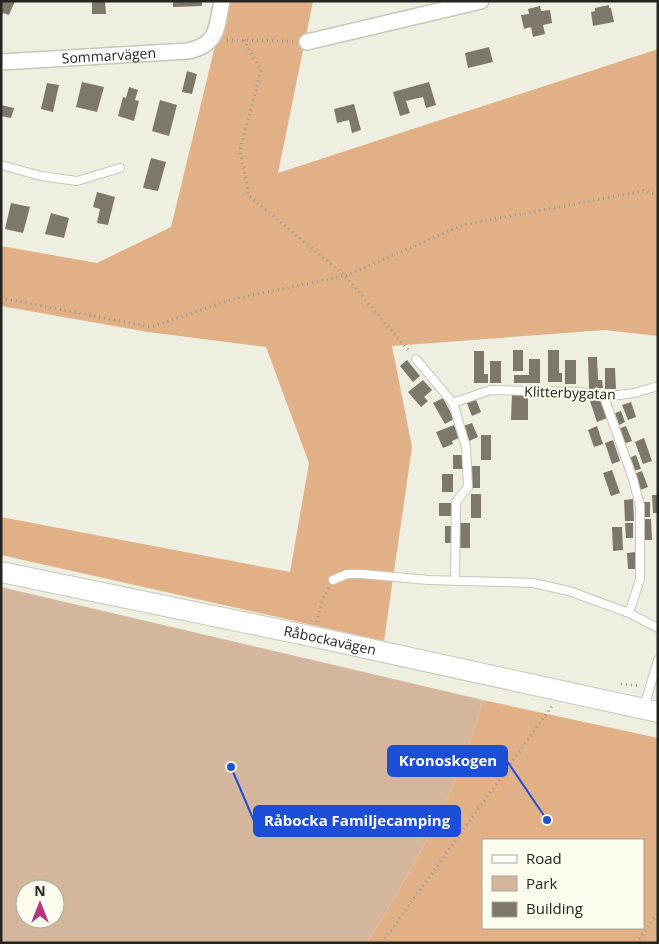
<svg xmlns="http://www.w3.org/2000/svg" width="659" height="944" font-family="'Open Sans',sans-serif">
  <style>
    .green { fill: #d4b69d; fill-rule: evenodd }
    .forest { fill: #e1b086; fill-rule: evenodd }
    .building { fill: #7d776c }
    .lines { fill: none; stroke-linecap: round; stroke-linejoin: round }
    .lane-casing { stroke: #c7c7ba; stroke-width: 10 }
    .street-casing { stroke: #c7c7ba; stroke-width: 18 }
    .secondary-casing { stroke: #c7c7ba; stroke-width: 22 }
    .path { stroke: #95968c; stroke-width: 3; stroke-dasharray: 1 4; stroke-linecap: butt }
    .lane { stroke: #fff; stroke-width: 8 }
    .street { stroke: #fff; stroke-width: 15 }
    .secondary { stroke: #fff; stroke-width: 20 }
    .labels { text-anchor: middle; stroke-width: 4; stroke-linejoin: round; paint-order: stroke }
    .street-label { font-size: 14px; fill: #252520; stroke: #fcfcee }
    .leader { fill: none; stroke: #1d4ed8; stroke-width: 2 }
    .callout-dot { fill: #1d4ed8; stroke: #fcfcee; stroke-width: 2 }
    .callout { fill: #1d4ed8; stroke: #1d4ed8; stroke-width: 2 }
    .callout-label { font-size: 15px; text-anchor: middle; font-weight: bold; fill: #fff }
  </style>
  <rect width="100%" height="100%" fill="#eeefe1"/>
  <path class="green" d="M1 587 483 700C465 766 435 828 400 888 389 906 379 926 366 943H1ZM25 889H55V919H25Z"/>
  <path class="forest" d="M226 1H313L278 173 658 49V336L605 330 392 346 412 447 384 641 1 555V517L290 572 309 463 266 347 148 332 1 306V246L97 263 171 227Z
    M483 700 658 738V943H366C379 926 389 906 400 888 435 828 465 766 483 700ZM483 840H643V928H483Z"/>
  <path class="building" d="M1 1H15L9 15 3 13 1 17Z
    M92 1H105L106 14H92Z
    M173 1H202V6L173 7Z
    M609 5V8H611L614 22 593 26 591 12 595 11V8Z
    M540 6 541 11 550 10 552 23 543 25 545 34 533 37 531 27 524 29 521 15 529 14 528 9Z
    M489 47 493 62 468 68 465 53Z
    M187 71 197 74 192 94 182 92Z
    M82 82 104 87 97 112 76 107Z
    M429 82 436 105 426 108 423 97 406 101 410 113 400 116 393 92Z
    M47 83 59 85 53 112 41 109Z
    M129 87 138 90 135 100 139 101 134 121 118 116 123 97 126 98Z
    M160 100 177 105 169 136 152 131Z
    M354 104 361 130 352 133 349 120 337 123 334 109Z
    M1 105 14 108 11 118 1 116Z
    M151 158 166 162 158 191 143 188Z
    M97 192 115 197 108 225 97 223 100 209 93 207Z
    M11 203 30 207 23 233 5 229Z
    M51 213 69 218 64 238 45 234Z
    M513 350H523V371H513Z
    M548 350H559V373H562V382H548Z
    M474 351H484V374H488V383H474Z
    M588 357H597L598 380H602L603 388 589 389Z
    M529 359H540V383H514V375H529Z
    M407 360 420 376 413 382 400 366Z
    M565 360H576V384H565Z
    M490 361H501V383H490Z
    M605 368H615L616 389H605Z
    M423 380 432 390 424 397 428 401 421 407 408 392Z
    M512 394 528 395V420H511Z
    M475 397 481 412 472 416 466 401Z
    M443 398 454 419 445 424 433 403Z
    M600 398 607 418 597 422 590 401Z
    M631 402 636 417 628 420 622 405Z
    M621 411 625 422 619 425 615 413Z
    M472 423 478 437 469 441 463 426Z
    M454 425 459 438 452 441 453 444 443 448 436 432Z
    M597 426 603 444 594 447 588 430Z
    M626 426 632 441 623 444 618 429Z
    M481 435H491V460H481Z
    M644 438 652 461 643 464 635 442Z
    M613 440 620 461 612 464 605 443Z
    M453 455H464V469H453Z
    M636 455 641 469 633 471 629 458Z
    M470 466H480V488H470Z
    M612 470 620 493 611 496 603 473Z
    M642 471 648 487 640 490 634 474Z
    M442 474H453V492H442Z
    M471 494H481V518H471Z
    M652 495H658V513H653Z
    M633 499 634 521H625L624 500Z
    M641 502H650V517H642Z
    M439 503H451V516H439Z
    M641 519H651L652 540H642Z
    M459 523H470V548H459Z
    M625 523H633V538H626Z
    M445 526H451V543H445Z
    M612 527H622L623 550 613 551Z
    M636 552 637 569H628L627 553Z"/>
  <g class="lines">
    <defs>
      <path id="lane" d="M1 165 41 176 77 181 120 168
        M416 359 453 403 466 447 468 487 456 502 455 581
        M604 397 633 479 640 506V579L629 613
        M453 403 490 390 580 392 604 397 634 393 658 386
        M333 580 347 574H362L428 580 533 583 569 591 629 613 658 628
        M644 707 658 660"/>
      <g id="street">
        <path d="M307 42 481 1"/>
        <path id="s1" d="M1 62 188 51C219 44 216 28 222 1"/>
      </g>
      <g id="secondary">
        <path id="s2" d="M1 572 315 637 658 712"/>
      </g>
    </defs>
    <use href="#lane" class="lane-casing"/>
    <use href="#street" class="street-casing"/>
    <use href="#secondary" class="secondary-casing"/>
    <path class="path" d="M227 40 293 41
      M244 40 261 71 240 150 249 196 345 276 409 351
      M1 298 151 327 233 299 345 276 463 225 643 191 658 195
      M317 622 322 601 329 588
      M621 684 640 686
      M382 943 552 706
      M636 943 658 913"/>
    <use href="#lane" class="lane"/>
    <use href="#street" class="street"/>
    <use href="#secondary" class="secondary"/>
  </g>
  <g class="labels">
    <g class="street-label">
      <text dy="5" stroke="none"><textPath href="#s1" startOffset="108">Sommarvägen</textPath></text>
      <text transform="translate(570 393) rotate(2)" y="5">Klitterbygatan</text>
      <text dy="5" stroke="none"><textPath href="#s2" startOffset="336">Råbockavägen</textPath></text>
    </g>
  </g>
  <path class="leader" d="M547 820L507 761M231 767L254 821"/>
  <g class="callout-dot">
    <circle cx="547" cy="820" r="5"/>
    <circle cx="231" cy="767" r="5"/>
  </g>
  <g class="callout">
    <rect x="388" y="746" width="119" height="30" rx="5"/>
    <rect x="254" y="806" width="206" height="30" rx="5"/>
  </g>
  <g class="callout-label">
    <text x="448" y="766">Kronoskogen</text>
    <text x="357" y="826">Råbocka Familjecamping</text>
  </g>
  <rect width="659" height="944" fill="none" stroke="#252520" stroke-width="5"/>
  <rect x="482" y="839" width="162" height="90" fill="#fcfcee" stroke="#a6a69c"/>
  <rect x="492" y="855" width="25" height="8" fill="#ffffff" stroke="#a6a69c"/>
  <text x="526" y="864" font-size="15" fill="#252520">Road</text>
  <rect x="492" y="876" width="25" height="15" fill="#d4b69d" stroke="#a6a69c"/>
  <text x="526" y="889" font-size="15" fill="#252520">Park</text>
  <rect x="492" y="902" width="25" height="15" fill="#7d776c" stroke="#a6a69c"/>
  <text x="526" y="914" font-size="15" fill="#252520">Building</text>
  <g transform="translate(40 904)"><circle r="24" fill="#fcfcee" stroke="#a6a69c"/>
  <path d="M0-4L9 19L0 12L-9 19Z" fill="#b7347a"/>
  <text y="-8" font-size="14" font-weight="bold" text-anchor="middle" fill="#252520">N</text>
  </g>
</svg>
